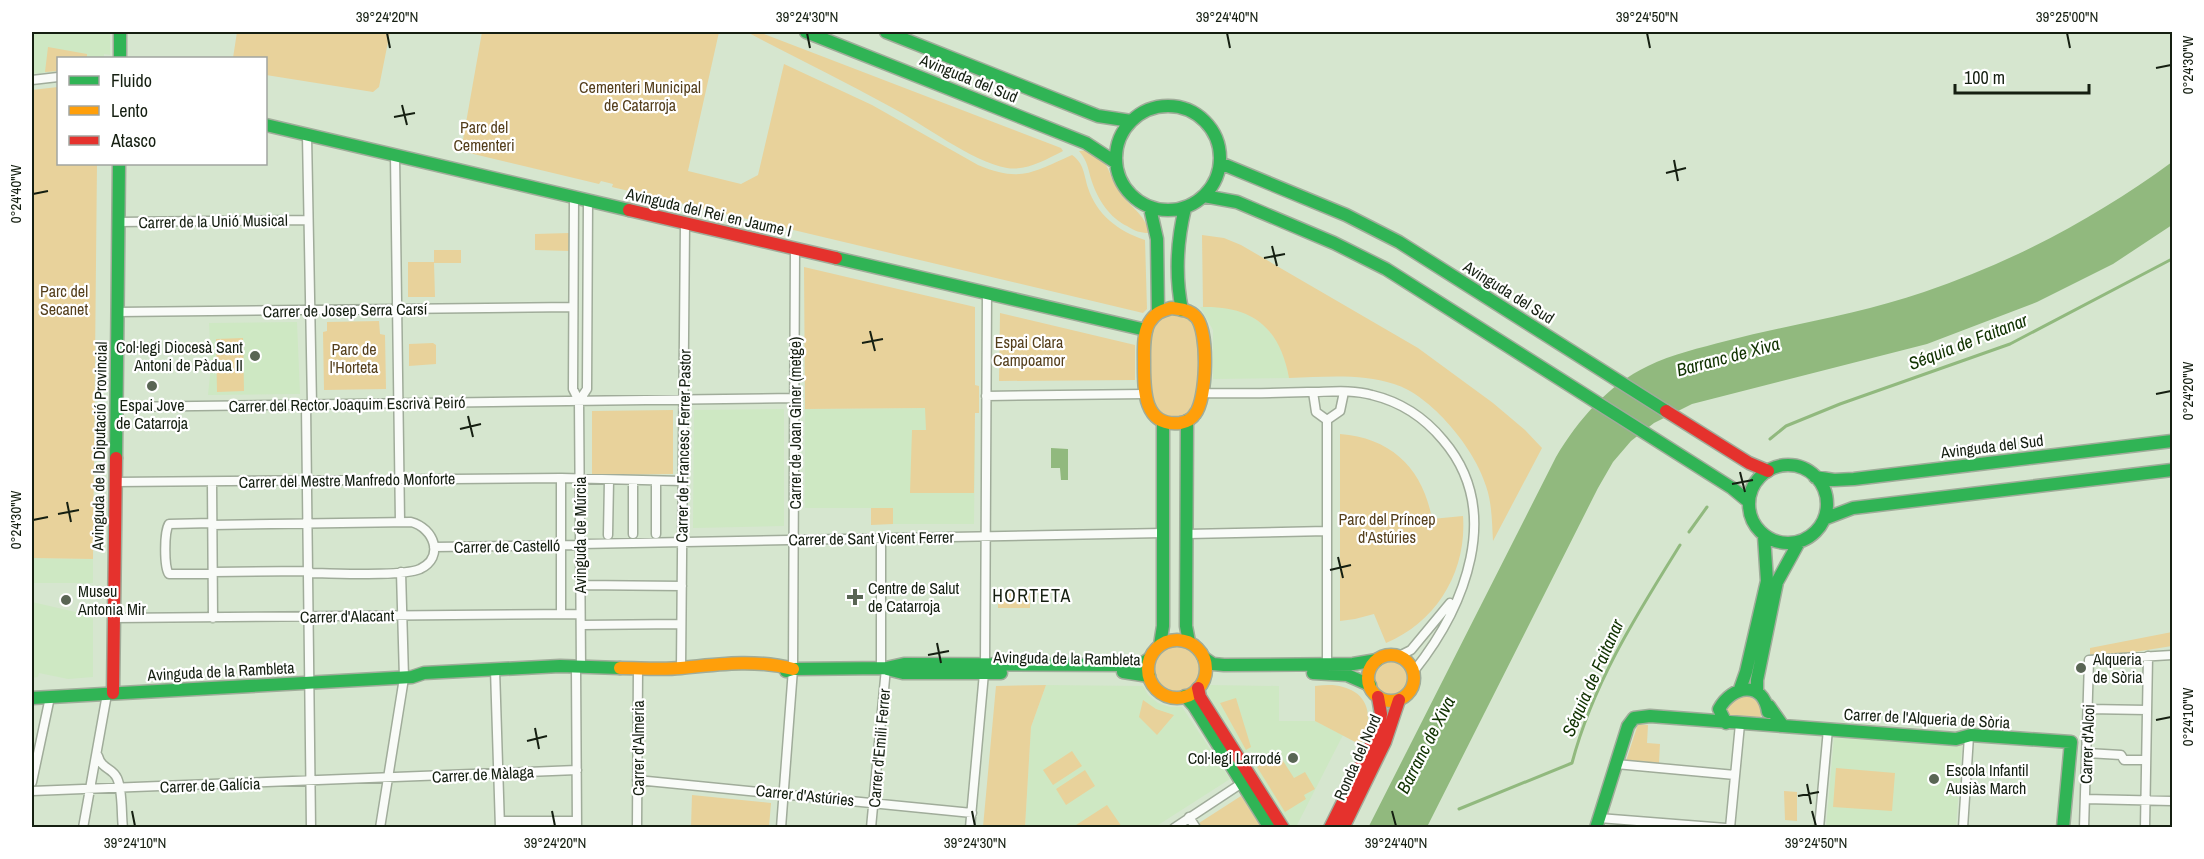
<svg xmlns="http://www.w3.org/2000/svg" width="2204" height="859" font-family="'Archivo Narrow',sans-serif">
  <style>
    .built { fill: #cee8c3 }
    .green { fill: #e8d29b }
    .water { fill: #91b97e }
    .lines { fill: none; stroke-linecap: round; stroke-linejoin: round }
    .stream { stroke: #91b97e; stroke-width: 3 }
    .street-casing { stroke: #a0ac9a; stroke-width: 11 }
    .fast-casing { stroke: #a0ac9a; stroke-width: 15 }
    .slow-casing { stroke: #a0ac9a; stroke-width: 15 }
    .jam-casing { stroke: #a0ac9a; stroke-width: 15 }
    .street { stroke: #f9fbf8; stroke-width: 8 }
    .fast { stroke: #30b455; stroke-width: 12 }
    .slow { stroke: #ff9f0a; stroke-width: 12 }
    .jam { stroke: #e5322d; stroke-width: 12 }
    .ticks { fill: none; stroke: #151f11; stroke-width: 2 }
    .poi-dot { fill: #596554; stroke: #fff; stroke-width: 2 }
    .labels { text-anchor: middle; stroke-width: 4.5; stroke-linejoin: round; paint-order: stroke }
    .street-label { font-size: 16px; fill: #151f11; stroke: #fff }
    .park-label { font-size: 16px; fill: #543e1b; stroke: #fff }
    .poi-label { font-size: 16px; fill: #151f11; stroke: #fff; text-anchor: start }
    .water-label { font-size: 18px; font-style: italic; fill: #103200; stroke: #fff }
    .neighbourhood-label { font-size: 18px; letter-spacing: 1.5px; fill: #151f11; stroke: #fff }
    .neatline { fill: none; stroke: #151f11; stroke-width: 2 }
    .ticks-label { font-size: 15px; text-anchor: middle; fill: #151f11 }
  </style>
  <rect width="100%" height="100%" fill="#d6e6cf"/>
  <path class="built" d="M32 32H110V55L104 54V58H58V71L32 74Z
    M1226 306 1246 313 1264 325 1278 342 1285 360 1289 378 1213 379V330L1200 307Z
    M297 322 300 394 208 395 211 364 209 323Z
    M926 408 975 430 974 524H893V508H805V409Z
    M784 409V526L693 528 694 410Z
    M32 558 93 559V583H32Z
    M32 602 93 616V677L68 679 39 673 38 677 32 678Z
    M1046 685 1143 686 1148 695 1158 703 1170 707H1182L1230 779 1155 827 1025 828 1031 727Z
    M1210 685 1279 686V721H1315L1343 735 1296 827H1292L1289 824 1252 765 1256 762 1250 751 1245 754 1206 692Z
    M1834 737 1962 745 1956 827 1826 828Z"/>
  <path class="green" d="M237 32H390L379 87 373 92 266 75V58H233Z
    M482 32H719L688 171 741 184 758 175 784 64 872 105 978 165C1021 183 1033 172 1072 155 1084 163 1084 175 1088 188 1097 215 1118 231 1145 240L1147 309 1143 313 612 187 613 184 601 181 599 184 461 151Z
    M747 32H759L1061 148 1063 151C1045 160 1027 171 1007 168 972 162 922 123 889 106 842 80 794 57 747 32Z
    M48 47 87 54V58H58V71L45 72Z
    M58 87V164H97L93 559 32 558V90Z
    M1089 150C1112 163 1106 172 1119 191 1129 207 1145 213 1149 233 1140 233 1135 231 1127 226 1110 218 1098 200 1092 182 1088 170 1088 161 1079 151Z
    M569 233V251L535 250V234Z
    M1202 235 1224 238 1241 245 1418 348 1493 403 1525 430 1542 448 1493 541C1492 523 1492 503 1486 486 1475 449 1431 395 1394 384 1360 373 1323 377 1289 378 1280 329 1254 306 1203 307Z
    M434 250H461V263H434L435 297H408V262H434Z
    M804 267 975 307V385L979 386V413H975L974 493H910L912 430H926L925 408 805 409Z
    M1000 313 1135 345V380L999 381Z
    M1177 313C1185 316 1191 319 1195 327 1201 338 1200 392 1195 404 1192 411 1185 417 1178 417 1170 418 1161 416 1157 410 1147 399 1147 338 1154 325 1159 316 1168 314 1177 313Z
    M379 321 380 334 385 335 386 389 324 390 323 332 327 331V322Z
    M243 338 244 391 217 392 216 339Z
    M433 343 436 345V364L409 366V344Z
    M673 410V474L592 475V411Z
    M1340 434C1392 438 1423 469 1432 519L1463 516C1467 571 1437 622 1386 643L1374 614 1355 619 1340 621Z
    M871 508H893V524L871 525Z
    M998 591H1030V608H998Z
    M2172 632V646L2090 659V648Z
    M1154 669a23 23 0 1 1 46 0a23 23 0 1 1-46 0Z
    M1374 678a17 17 0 1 1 34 0a17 17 0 1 1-34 0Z
    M1046 685 1031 727 1025 827H983L996 686Z
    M1315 686C1324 685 1334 684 1343 687 1373 695 1372 723 1361 745L1315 721Z
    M1743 695C1755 697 1760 703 1762 714L1759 719 1729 716 1726 708 1732 698Z
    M1236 698 1251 747 1246 750 1220 703Z
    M1143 700 1156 709 1174 715 1157 735 1139 717Z
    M1638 724 1648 725 1647 743 1660 744 1659 763 1626 761Z
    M1072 751 1082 766 1053 785 1043 770Z
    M1278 753 1294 778 1305 772 1315 789 1304 795 1306 799 1285 812 1257 767Z
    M1836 768 1895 773 1892 811 1833 807Z
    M1085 770 1095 786 1066 805 1056 789Z
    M1784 791 1797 792V821L1785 820Z
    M692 795 771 803 769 827H691Z
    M1241 796 1261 827H1202L1199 823Z
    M1107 805 1122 827H1073Z"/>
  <path class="water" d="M2172 162V225L2113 264 2037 302 1927 344 1692 404 1654 423 1631 441 1613 462 1598 488 1427 827 1368 828 1556 457C1578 420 1608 385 1648 366 1672 354 1700 348 1726 341 1792 324 1860 314 1924 292 2013 262 2097 217 2172 162Z
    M1051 448 1068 449V480H1061L1060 468H1051Z"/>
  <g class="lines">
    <path class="stream" d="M1770 439 1786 426 1840 404 2010 344 2172 259
      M1689 532 1707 507
      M1459 809 1572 763C1593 683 1637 614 1680 545"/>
    <defs>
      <path id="street" d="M32 80 58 77
        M307 135 312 405
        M395 155 400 522
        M574 197 573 389 579 401 581 668
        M118 222 308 220
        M117 312 573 307
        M1313 392 1316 412 1327 420
        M1204 393C1239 394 1274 393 1308 392 1329 392 1351 389 1372 395 1401 402 1424 417 1443 440 1504 511 1465 607 1414 671
        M986 396 1145 394
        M579 401 587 389 588 200
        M306 405 311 828
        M116 407 795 398
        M1327 420 1340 411 1344 392
        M115 482 561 478 683 481
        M212 482 213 618
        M212 523 169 524C164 532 164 567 169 574H213
        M212 525 411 522C434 528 445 557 420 569 401 577 333 573 309 573
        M633 534V480
        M656 534V481
        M1187 534 1327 531
        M608 535 609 480
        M580 544 1163 533
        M434 547 580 545
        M213 572 309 571
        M580 585 682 586
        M561 614V478
        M114 618 580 614
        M581 625 681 624
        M1399 656 1411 650 1450 603
        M985 664 987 292
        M576 668 577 828
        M681 668 685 224
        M881 668V538
        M1327 668V420
        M495 669 500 828
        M2088 709 2147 710
        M2087 753 2121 755 2124 760H2146
        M98 756C102 770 112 767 117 778 123 791 121 813 123 828
        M1616 764 1735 775
        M637 780 972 813
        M32 782 50 697
        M32 791 577 770
        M2085 799 2172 801
        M1189 817 1196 828
        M1599 818 1726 828
        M500 821H577
        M83 828 107 694
        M380 828 404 678 401 572
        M637 828 638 668
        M781 828 793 669 795 249
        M871 828 886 668
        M970 828 984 673
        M1174 828 1242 783
        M1730 828 1740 724
        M1819 828 1828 729
        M1963 828 1969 736
        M2084 828 2089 660 2172 655
        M2145 828 2148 656"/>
      <path id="fast" d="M120 32V58
        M806 32 1086 143 1115 162
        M886 32 1098 116 1131 121
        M1116 158a52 52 0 1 1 104 0a52 52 0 1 1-104 0Z
        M266 125 629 210
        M1220 163 1346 215 1399 242 1666 411
        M1204 196 1237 202 1334 243 1386 269 1732 488 1749 502
        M1150 208 1157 239 1158 312
        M836 258 1146 330
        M1182 310C1175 276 1177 241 1185 208
        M1187 421 1186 626 1189 642
        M116 458 119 164
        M1749 504a39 39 0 1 1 78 0a39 39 0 1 1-78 0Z
        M1815 477 1834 480 1854 479 2172 441
        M1824 519 1853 508 2172 470
        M1160 645 1163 626V422
        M1204 658 1213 664 1224 665 1353 664 1377 660
        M887 669 903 673H1001
        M786 671 793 669 886 668 904 664 1128 665 1143 663 1149 659
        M1123 672 1149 676
        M1313 673 1347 675 1370 685
        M1740 689 1746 672 1767 581 1764 536
        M1757 691V680L1777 582 1799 542
        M1185 696 1194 706 1270 828
        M32 698 412 677 424 673 560 666 620 668
        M1769 706 1783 726 1956 739 1971 735 2071 742 2063 828
        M1726 723 1719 709C1732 685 1763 680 1768 712
        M1596 828 1628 726 1634 718 1650 716 1783 726"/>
      <path id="slow" d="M1171 308C1180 309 1190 310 1196 317 1209 331 1207 400 1195 414 1192 419 1186 422 1180 423 1143 427 1144 389 1144 363 1144 350 1143 334 1149 323 1155 313 1161 311 1171 308Z
        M1148 669a29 29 0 1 1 58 0a29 29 0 1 1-58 0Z
        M1368 678a23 23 0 1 1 46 0a23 23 0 1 1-46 0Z
        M620 668C640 668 661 670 681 668 719 664 756 659 793 669"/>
      <path id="jam" d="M629 210 836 258
        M1666 411 1749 463 1768 471
        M1198 688 1200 697 1283 828
        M113 693 116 458
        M1330 828 1378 731 1381 714 1378 697
        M1343 828 1385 742 1399 700"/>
    </defs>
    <use href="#street" class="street-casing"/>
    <use href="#fast" class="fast-casing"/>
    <use href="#slow" class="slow-casing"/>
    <use href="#jam" class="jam-casing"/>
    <use href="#street" class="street"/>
    <use href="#fast" class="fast"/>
    <use href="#slow" class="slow"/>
    <use href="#jam" class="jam"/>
  </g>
  <path class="ticks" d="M387 33 390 48M807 33 810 48M1227 33 1230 48M1647 33 1650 48M2067 33 2070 48M2156 68 2171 65M402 105 407 125M394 117 415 113M1674 160 1678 181M1666 173 1686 168M33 194 48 191M1272 246 1277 266M1264 258 1285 254M870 331 875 351M862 343 883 339M2156 394 2171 391M468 416 473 437M460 429 481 424M1740 472 1745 492M1732 484 1753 480M67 502 71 522M58 514 79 510M33 520 48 517M1338 557 1343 578M1330 570 1351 565M937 643 941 663M928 655 949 651M2156 720 2171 717M535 728 539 749M527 741 547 736M1807 784 1811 804M1798 796 1819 792M132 811 135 826M552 811 555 826M972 811 975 826M1392 811 1396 826M1812 811 1816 826"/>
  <g class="poi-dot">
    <circle cx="255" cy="356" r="6"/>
    <circle cx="152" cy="386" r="6"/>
    <path d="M852 588h6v6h6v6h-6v6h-6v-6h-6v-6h6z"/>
    <circle cx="66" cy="600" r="6"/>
    <circle cx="2081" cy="668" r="6"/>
    <circle cx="1293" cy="758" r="6"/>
    <circle cx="1934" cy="779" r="6"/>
  </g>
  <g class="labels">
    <g class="street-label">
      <text transform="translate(969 78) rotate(22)" y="6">Avinguda del Sud</text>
      <text transform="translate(709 212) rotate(13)" y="6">Avinguda del Rei en Jaume I</text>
      <text transform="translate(213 221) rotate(-1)" y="6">Carrer de la Unió Musical</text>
      <text transform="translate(1509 292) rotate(32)" y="6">Avinguda del Sud</text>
      <text transform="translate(345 310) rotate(-1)" y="6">Carrer de Josep Serra Carsí</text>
      <text transform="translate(347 404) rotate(-1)" y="6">Carrer del Rector Joaquim Escrivà Peiró</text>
      <text transform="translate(795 423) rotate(-90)" y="6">Carrer de Joan Giner (metge)</text>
      <text transform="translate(99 446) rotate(-89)" y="6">Avinguda de la Diputació Provincial</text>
      <text transform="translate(683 446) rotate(-89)" y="6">Carrer de Francesc Ferrer Pastor</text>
      <text transform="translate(1992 446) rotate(-7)" y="6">Avinguda del Sud</text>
      <text transform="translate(347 480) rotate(-1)" y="6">Carrer del Mestre Manfredo Monforte</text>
      <text transform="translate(580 535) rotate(-90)" y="6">Avinguda de Múrcia</text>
      <text transform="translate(871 538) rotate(-1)" y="6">Carrer de Sant Vicent Ferrer</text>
      <text transform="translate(507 546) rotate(-1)" y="6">Carrer de Castelló</text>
      <text transform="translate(347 616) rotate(-1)" y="6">Carrer d'Alacant</text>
      <text transform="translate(1067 658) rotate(1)" y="6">Avinguda de la Rambleta</text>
      <text transform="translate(221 671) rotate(-3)" y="6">Avinguda de la Rambleta</text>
      <text transform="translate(1927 718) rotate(3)" y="6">Carrer de l'Alqueria de Sòria</text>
      <text transform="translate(2087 744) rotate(-88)" y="6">Carrer d'Alcoi</text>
      <text transform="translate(638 748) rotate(-90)" y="6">Carrer d'Almeria</text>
      <text transform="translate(879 748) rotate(-85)" y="6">Carrer d'Emili Ferrer</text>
      <text transform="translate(1357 757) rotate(-66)" y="6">Ronda del Nord</text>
      <text transform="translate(483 774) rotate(-3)" y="6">Carrer de Màlaga</text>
      <text transform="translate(210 785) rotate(-2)" y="6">Carrer de Galícia</text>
      <text transform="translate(805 795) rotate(6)" y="6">Carrer d'Astúries</text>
    </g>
    <g class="park-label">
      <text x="640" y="93">Cementeri Municipal<tspan x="640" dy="18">de Catarroja</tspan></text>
      <text x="484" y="133">Parc del<tspan x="484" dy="18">Cementeri</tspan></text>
      <text x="64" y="297">Parc del<tspan x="64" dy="18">Secanet</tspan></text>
      <text x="1029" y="348">Espai Clara<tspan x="1029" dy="18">Campoamor</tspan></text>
      <text x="354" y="355">Parc de<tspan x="354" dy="18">l'Horteta</tspan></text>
      <text x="1387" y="525">Parc del Príncep<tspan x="1387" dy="18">d'Astúries</tspan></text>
    </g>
    <g class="poi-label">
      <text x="243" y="353" text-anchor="end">Col·legi Diocesà Sant<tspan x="243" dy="18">Antoni de Pàdua II</tspan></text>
      <text x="152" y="411" text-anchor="middle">Espai Jove<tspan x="152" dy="18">de Catarroja</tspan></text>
      <text x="868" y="594">Centre de Salut<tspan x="868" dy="18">de Catarroja</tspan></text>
      <text x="78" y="597">Museu<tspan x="78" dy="18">Antonia Mir</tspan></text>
      <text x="2093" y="665">Alqueria<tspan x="2093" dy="18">de Sòria</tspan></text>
      <text x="1281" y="764" text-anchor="end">Col·legi Larrodé</text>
      <text x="1946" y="776">Escola Infantil<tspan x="1946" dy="18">Ausiàs March</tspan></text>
    </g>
    <g class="water-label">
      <text transform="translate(1968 342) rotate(-21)" y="6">Séquia de Faitanar</text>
      <text transform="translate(1728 357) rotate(-15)" y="6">Barranc de Xiva</text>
      <text transform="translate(1593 678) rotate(-66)" y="6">Séquia de Faitanar</text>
      <text transform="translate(1426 745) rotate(-63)" y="6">Barranc de Xiva</text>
    </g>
    <g class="neighbourhood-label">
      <text x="1032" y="602">HORTETA</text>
    </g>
  </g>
  <rect width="2204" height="859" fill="none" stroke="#ffffff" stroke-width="66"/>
  <rect x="57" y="57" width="210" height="108" fill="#ffffff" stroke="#a1a5a0" stroke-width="1.5"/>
  <rect x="69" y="76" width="30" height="9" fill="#30b455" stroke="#a1a5a0" stroke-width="1.5"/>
  <text x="111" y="87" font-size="18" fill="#151f11">Fluido</text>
  <rect x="69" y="106" width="30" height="9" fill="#ff9f0a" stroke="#a1a5a0" stroke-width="1.5"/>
  <text x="111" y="117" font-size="18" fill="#151f11">Lento</text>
  <rect x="69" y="136" width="30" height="9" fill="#e5322d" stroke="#a1a5a0" stroke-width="1.5"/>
  <text x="111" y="147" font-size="18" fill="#151f11">Atasco</text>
  <path d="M1955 84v9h134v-9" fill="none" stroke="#151f11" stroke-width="3"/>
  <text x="1964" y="84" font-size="18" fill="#151f11" stroke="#ffffff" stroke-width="4.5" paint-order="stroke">100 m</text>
  <rect x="33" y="33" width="2138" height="793" class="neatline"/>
  <g class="ticks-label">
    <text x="387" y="22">39°24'20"N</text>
    <text x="807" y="22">39°24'30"N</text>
    <text x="1227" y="22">39°24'40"N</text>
    <text x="1647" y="22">39°24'50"N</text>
    <text x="2067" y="22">39°25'00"N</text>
    <text transform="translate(2188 65) rotate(-90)" y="5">0°24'30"W</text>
    <text transform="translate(16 194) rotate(-90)" y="5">0°24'40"W</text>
    <text transform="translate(2188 391) rotate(-90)" y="5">0°24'20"W</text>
    <text transform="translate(16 520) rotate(-90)" y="5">0°24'30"W</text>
    <text transform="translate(2188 717) rotate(-90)" y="5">0°24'10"W</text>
    <text x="135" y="848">39°24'10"N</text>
    <text x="555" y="848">39°24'20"N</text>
    <text x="975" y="848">39°24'30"N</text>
    <text x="1396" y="848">39°24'40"N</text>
    <text x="1816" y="848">39°24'50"N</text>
  </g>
</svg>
